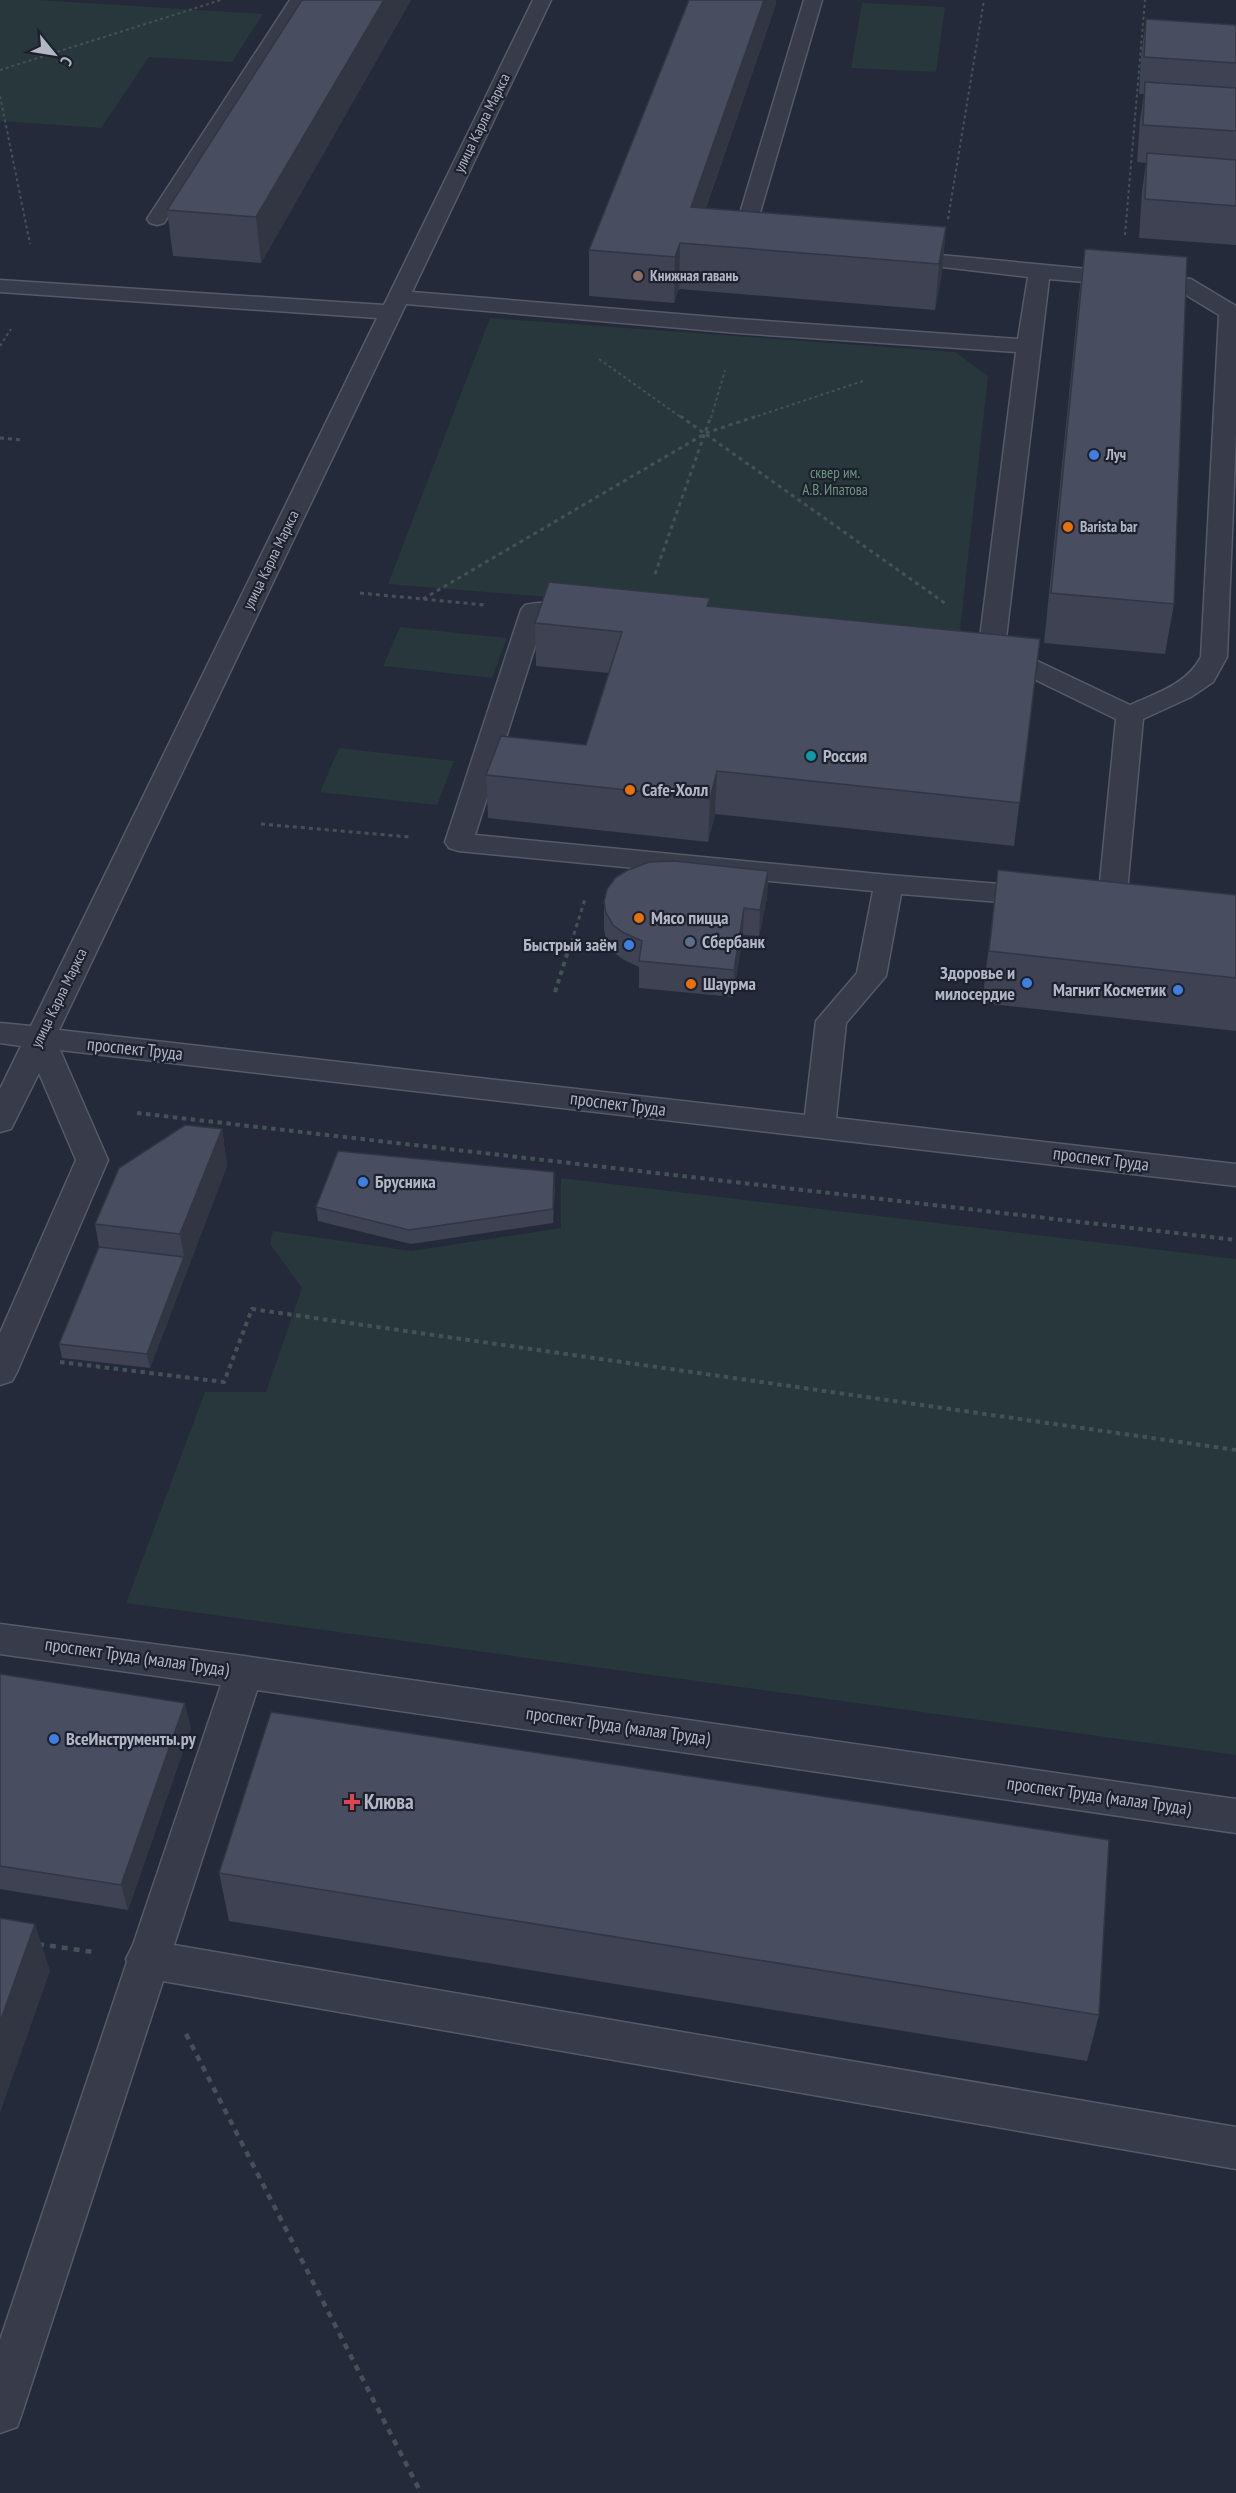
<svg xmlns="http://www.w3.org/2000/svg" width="1236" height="2493" font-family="'PT Sans Narrow',sans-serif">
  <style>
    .green { fill: #27373b }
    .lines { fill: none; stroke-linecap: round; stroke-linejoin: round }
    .minor-casing { stroke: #565a68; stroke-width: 3 }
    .path-far3 { stroke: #445258; stroke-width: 2; stroke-dasharray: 3 3; stroke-linecap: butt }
    .path-far2 { stroke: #445258; stroke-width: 3; stroke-dasharray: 4 4; stroke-linecap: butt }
    .path-far1 { stroke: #445258; stroke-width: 4; stroke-dasharray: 4.5 4.5; stroke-linecap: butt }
    .path { stroke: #445258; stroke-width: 4.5; stroke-dasharray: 6 6; stroke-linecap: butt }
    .minor { fill: #383c4a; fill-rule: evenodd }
    .wall { fill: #3e4253 }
    .shaded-wall { fill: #323643 }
    .building { fill: #484d60; stroke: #323643; stroke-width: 1.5 }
    .education-dot { fill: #8d6e63; stroke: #1d212e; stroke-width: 2 }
    .shop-dot { fill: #3f7fe0; stroke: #1d212e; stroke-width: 2 }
    .food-dot { fill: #e8710a; stroke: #1d212e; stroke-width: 2 }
    .culture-dot { fill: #0f9aa8; stroke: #1d212e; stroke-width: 2 }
    .service-dot { fill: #5c6f8a; stroke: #1d212e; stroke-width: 2 }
    .health-dot { fill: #e0444e; stroke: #1d212e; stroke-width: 2 }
    .labels { text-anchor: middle; stroke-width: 4.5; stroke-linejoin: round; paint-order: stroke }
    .far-street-label { font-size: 15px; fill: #b3b7c5; stroke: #1d212e }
    .far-poi-label { font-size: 15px; font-weight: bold; fill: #b3b7c5; stroke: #1d212e; text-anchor: start }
    .far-park-label { font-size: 15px; fill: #6c957c; stroke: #1d212e }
    .poi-label { font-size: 18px; font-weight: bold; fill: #b3b7c5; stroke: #1d212e; text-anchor: start }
    .street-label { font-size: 18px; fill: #b3b7c5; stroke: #1d212e }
    .near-poi-label { font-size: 21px; font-weight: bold; fill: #b3b7c5; stroke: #1d212e; text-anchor: start }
  </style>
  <rect width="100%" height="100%" fill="#242a39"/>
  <path class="green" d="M0 0H38L263 14 232 62 149 57 101 128 0 121Z
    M862 3 945 7 936 72 851 68Z
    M490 318 955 352 988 376 960 631 388 584Z
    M400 627 507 638 492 678 383 666Z
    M339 748 454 761 437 805 320 792Z
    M561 1178 1236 1259V1755L126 1603 205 1392H266L302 1288 270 1244 273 1231 412 1251 561 1228Z"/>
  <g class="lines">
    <defs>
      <path id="minor" d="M290 0H308L164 223 157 225 150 223 147 219Z
        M533 0H551L412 292 738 319 1018 339 1028 277 891 261 887 257 891 253 898 251 1183 278 1191 279 1236 306V434L1227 657 1213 682 1191 697 1143 719 1126 902 1122 908 1112 911 901 894 886 976 846 1023 836 1118 1236 1164V1186L60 1050 108 1160 17 1372 12 1381 0 1385V1333L76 1160 39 1073 11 1129 0 1132V1089L21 1046 0 1043V1023L31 1026 377 318 0 292V280L384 305ZM1049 279 1178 290 1219 315 1201 657C1187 684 1157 693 1130 705L1012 649 1006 638ZM406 304 738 333 1016 352 980 638 993 659 1116 719 1099 892 889 875 475 835 544 618 584 622 593 619 597 614 593 609C573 604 545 600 525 605L521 610 445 842 449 848 459 851 873 891 857 973 816 1021 805 1115 59 1030Z
        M804 0H822L755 230 759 235 773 239 777 243 773 247 766 249 744 243 735 230Z
        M0 1624 244 1656 1236 1799V1833L257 1690 174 1945 1236 2127V2169L163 1981 23 2410 17 2427 0 2433V2340L127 1962 126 1959 133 1945 221 1685 0 1654Z"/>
    </defs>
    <use href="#minor" class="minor-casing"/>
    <path class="path-far3" d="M0 70 221 0
      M0 96 30 244
      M948 219 984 0
      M1125 235 1145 0
      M0 346 11 329
      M599 359 682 418
      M711 418 725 370
      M752 418 863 381"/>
    <path class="path-far2" d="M680 416 946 604
      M0 438 22 440
      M655 574 711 416
      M360 593 485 605
      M423 599 706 433 757 416
      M261 824 410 837
      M569 950 585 899"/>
    <path class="path-far1" d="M555 992 569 948
      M137 1113 1236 1240
      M60 1362 224 1382 252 1309 1236 1450"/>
    <path class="path" d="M38 1944 93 1952
      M186 2034 421 2493"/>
    <use href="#minor" class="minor"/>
  </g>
  <path class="wall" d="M302 0H411L261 263 173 256 167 210Z
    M776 4 706 208 946 227 942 273 935 310 679 289 674 303 589 296V250Z
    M1146 19 1236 25V245L1139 238 1142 191 1146 163 1137 162 1140 120 1144 94H1139L1141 56Z
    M1085 249 1174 604 1165 654 1044 643 1079 295Z
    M709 607 1040 639 1014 846 715 814 708 842 488 818 486 775 586 745 609 673 536 666 535 623Z
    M998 870 1236 895V1031L982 1003Z
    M768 871 767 898 759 936 743 935 733 997 639 988V967L624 960 613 952 606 939 604 929V902Z
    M222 1129 227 1166 150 1368 62 1358 59 1344 99 1247 95 1224Z
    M555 1187 553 1223 411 1244 318 1221 316 1207Z
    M0 1674 191 1728 128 1910 0 1889Z
    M219 1873 1099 2015 1087 2061 229 1921Z"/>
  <path class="shaded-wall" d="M384 0H411L261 263 256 217Z
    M764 0H776V4L693 244 691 207Z
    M946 227 942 273 935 310 939 264Z
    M680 243 679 289 674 303 675 257Z
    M717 771 715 814 708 842 710 799Z
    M768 871 767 898 759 936 760 910Z
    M744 908 743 935 733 997 734 970Z
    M222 1129 227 1166 150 1368 147 1354 184 1257 180 1234Z
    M554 1172 555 1187 553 1223V1209Z
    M185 1703 191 1728 128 1910 121 1885Z
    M35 1924 50 1971 0 2113V2022Z"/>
  <path class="building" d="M302 0H384L256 217 167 210Z
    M689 0H764L691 207 946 227 939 264 680 243 675 257 589 250Z
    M1146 19 1236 25V63L1144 57Z
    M1145 82 1236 88V131L1143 125Z
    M1147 153 1236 160V206L1145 199Z
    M1085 249 1187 257 1174 604 1051 593Z
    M549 582 710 598 707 606 1040 639 1020 803 717 771 710 799 486 775 501 736 586 745 622 632 535 623Z
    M674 861 768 871 760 910 744 908 734 970 639 961 642 941 624 933 613 925 606 913 604 902 607 889 616 877 628 870 649 862Z
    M998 870 1236 895V978L989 951Z
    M185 1125 222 1129 180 1234 95 1224 119 1168Z
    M338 1151 554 1172 553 1209 409 1230 316 1207Z
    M99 1247 184 1257 147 1354 59 1344Z
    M0 1674 185 1703 121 1885 0 1866Z
    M271 1712 1109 1840 1099 2015 219 1873Z
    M0 1918 35 1924 0 2022Z"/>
  <circle class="education-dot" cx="638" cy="276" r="6"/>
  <g class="shop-dot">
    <circle cx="1094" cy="455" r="6"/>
    <circle cx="629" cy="945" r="6"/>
    <circle cx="1027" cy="983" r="6"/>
    <circle cx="1178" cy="990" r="6"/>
    <circle cx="363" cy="1182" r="6"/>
    <circle cx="54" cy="1739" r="6"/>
  </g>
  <g class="food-dot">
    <circle cx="1068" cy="527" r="6"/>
    <circle cx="630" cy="790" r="6"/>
    <circle cx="639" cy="918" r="6"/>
    <circle cx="691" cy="984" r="6"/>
  </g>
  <circle class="culture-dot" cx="811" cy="756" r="6"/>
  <circle class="service-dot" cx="690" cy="942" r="6"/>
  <path class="health-dot" d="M349 1793h6v6h6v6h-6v6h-6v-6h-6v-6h6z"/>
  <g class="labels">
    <g class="far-street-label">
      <text transform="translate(482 123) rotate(-64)" y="5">улица Карла Маркса</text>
      <text transform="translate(271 560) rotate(-64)" y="5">улица Карла Маркса</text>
      <text transform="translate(59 998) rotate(-64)" y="5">улица Карла Маркса</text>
    </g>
    <g class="far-poi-label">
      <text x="650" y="281">Книжная гавань</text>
      <text x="1106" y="460">Луч</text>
      <text x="1080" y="532">Barista bar</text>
    </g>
    <g class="far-park-label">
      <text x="835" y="478">сквер им.<tspan x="835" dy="17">А.В. Ипатова</tspan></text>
    </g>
    <g class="poi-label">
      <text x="823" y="762">Россия</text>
      <text x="642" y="796">Cafe-Холл</text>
      <text x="651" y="924">Мясо пицца</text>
      <text x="702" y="948">Сбербанк</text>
      <text x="617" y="951" text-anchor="end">Быстрый заём</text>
      <text x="1015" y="979" text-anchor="end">Здоровье и<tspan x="1015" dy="21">милосердие</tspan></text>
      <text x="703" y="990">Шаурма</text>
      <text x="1166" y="996" text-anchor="end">Магнит Косметик</text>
      <text x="375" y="1188">Брусника</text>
      <text x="66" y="1745">ВсеИнструменты.ру</text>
    </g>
    <g class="street-label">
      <text transform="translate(135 1049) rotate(6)" y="6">проспект Труда</text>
      <text transform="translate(618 1104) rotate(7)" y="6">проспект Труда</text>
      <text transform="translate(1101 1159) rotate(7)" y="6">проспект Труда</text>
      <text transform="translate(137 1657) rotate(8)" y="6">проспект Труда (малая Труда)</text>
      <text transform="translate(618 1726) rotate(8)" y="6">проспект Труда (малая Труда)</text>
      <text transform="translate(1099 1796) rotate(8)" y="6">проспект Труда (малая Труда)</text>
    </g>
    <g class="near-poi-label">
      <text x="364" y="1809">Клюва</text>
    </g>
  </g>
  <g transform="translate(54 54) rotate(120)" stroke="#1d212e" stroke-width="4.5" paint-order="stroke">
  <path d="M0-4.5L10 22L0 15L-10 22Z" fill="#b3b7c5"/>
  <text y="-9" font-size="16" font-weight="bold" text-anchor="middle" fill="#b3b7c5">С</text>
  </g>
</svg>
